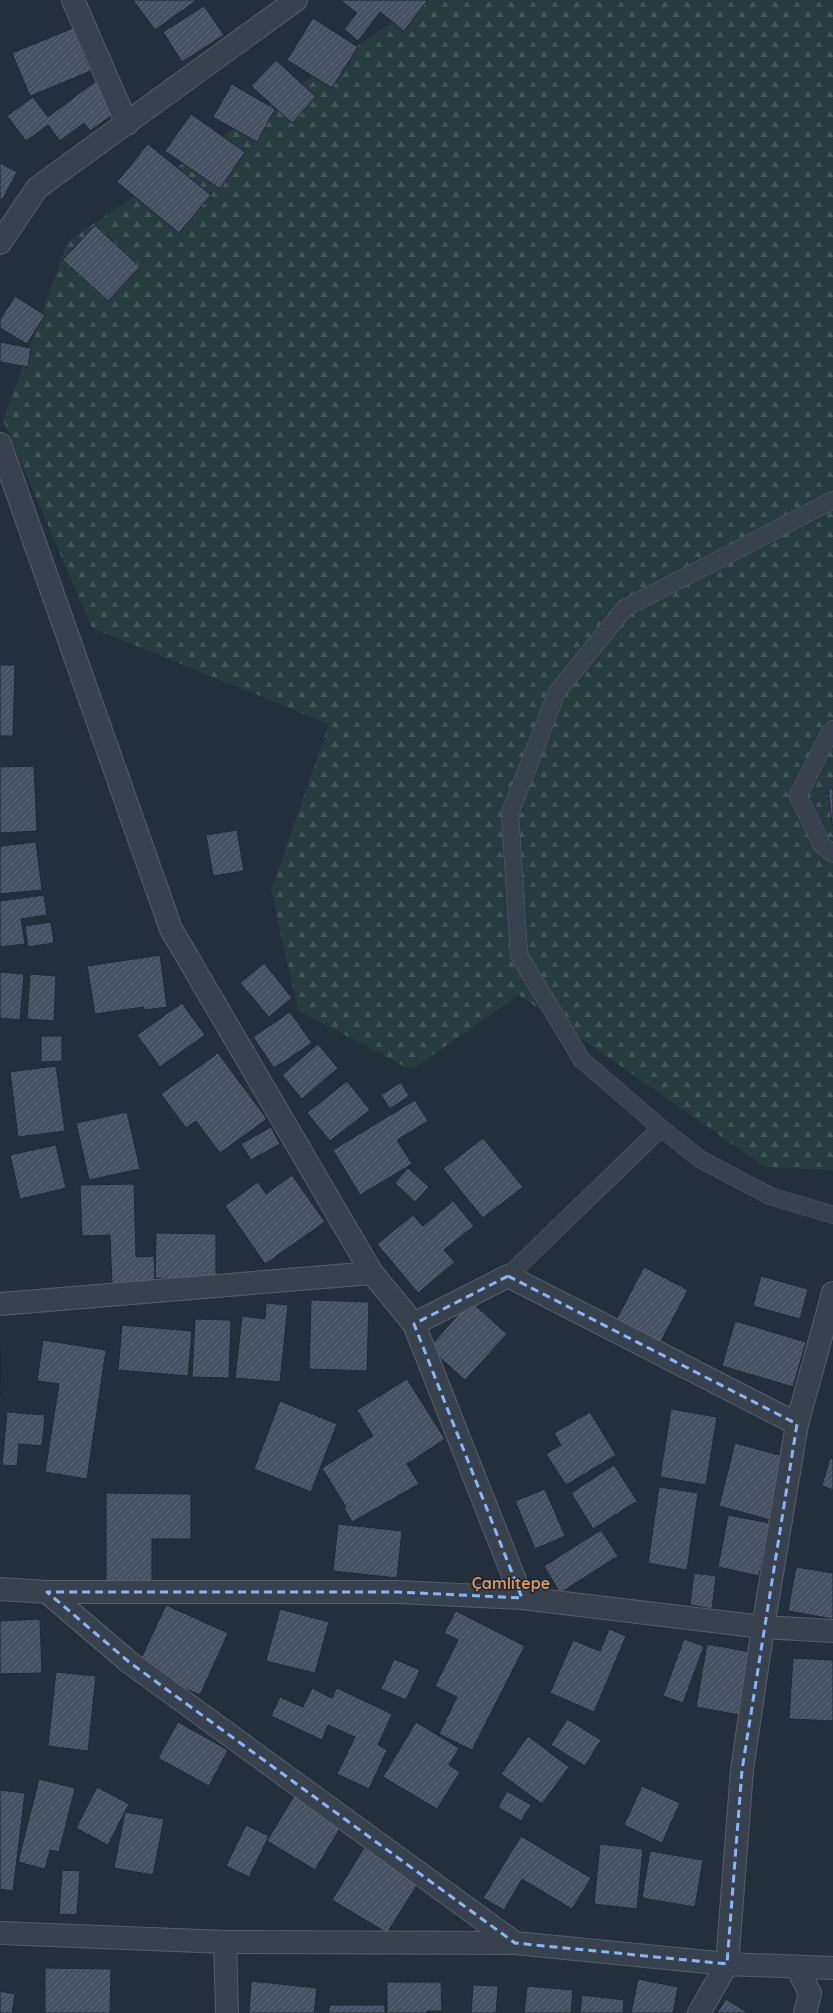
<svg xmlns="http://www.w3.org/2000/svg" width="833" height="2013" font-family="Quicksand,sans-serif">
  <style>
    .forest { fill: url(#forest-firs) }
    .building { fill: url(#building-hatch); stroke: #1f2835 }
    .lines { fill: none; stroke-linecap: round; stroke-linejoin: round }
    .lane-casing { stroke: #565f6c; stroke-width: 18 }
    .street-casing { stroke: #565f6c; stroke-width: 24 }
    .lane { stroke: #38414e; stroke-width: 17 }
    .street { stroke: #38414e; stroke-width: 22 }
    .marked { fill: none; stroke: #8ab4f8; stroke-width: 3; stroke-dasharray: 8 5; stroke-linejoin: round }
    .labels { text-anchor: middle; stroke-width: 3; stroke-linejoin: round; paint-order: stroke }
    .district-label { font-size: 16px; font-weight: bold; fill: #d59563; stroke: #1d2633 }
  </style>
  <defs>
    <pattern id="forest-firs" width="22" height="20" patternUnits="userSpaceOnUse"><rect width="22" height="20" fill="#263c3f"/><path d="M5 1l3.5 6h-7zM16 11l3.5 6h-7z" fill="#435659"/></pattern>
    <pattern id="building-hatch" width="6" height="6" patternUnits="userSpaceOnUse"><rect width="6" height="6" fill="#455162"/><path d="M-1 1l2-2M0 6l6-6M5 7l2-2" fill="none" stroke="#5d6877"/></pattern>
  </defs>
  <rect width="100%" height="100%" fill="#242f3e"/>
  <path class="forest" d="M425 0H833V1170L765 1167 519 995 411 1070 298 1010 271 890 329 724 92 628 3 420 68 241Z"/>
  <path class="building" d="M133 0H197L155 30Z
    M340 0H426L427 1 404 31 380 12 358 41 344 29 357 13Z
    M204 6 224 35 182 62 163 32Z
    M313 18 358 47 332 88 287 60Z
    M73 28 91 71 30 96 12 53Z
    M276 60 316 97 292 123 251 86Z
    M96 81 118 111 90 131 84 123 60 141 48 125 26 141 7 116 33 97 48 117Z
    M232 84 275 109 257 142 213 117Z
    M191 114 245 152 220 189 165 151Z
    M148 144 211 195 179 233 117 182Z
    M0 163 17 172 2 200 0 199Z
    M95 225 140 267 108 301 63 260Z
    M15 296 45 315 27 344 0 328V320Z
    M0 342 31 348 28 367 0 362Z
    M0 665H15L13 736H0Z
    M34 766 37 831 0 833V767Z
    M828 789H833V825H832Z
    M237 830 244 871 213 876 206 835Z
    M36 842 42 890 0 894V846Z
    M44 895 47 915 21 919 25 944 0 947V901Z
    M51 922 54 943 28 947 25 926Z
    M160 955 167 1007 144 1010V1007L95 1014 87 966Z
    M264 963 292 998 269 1017 240 983Z
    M0 972 24 974 20 1020 0 1018Z
    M30 974 56 976 54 1021 27 1019Z
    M182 1003 205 1035 160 1067 137 1035Z
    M290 1012 312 1043 274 1068 253 1037Z
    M41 1036H62V1061L41 1062Z
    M318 1044 338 1068 302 1099 282 1075Z
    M218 1053 267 1119 220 1153 196 1121 186 1128 161 1094Z
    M56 1066 65 1131 18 1137 10 1072Z
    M347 1081 370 1110 330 1141 307 1113Z
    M401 1082 409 1096 390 1109 381 1095Z
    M415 1100 428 1121 397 1140 412 1164 360 1195 333 1150Z
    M127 1112 140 1169 89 1180 76 1123Z
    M271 1127 280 1144 251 1160 241 1144Z
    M483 1138 523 1187 483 1218 443 1169Z
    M56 1145 66 1188 20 1199 10 1155Z
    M408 1168 429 1187 415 1202 395 1183Z
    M292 1175 325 1222 265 1264 225 1206 258 1182 266 1194Z
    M134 1184 136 1257 154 1256 155 1283 112 1284 110 1235 82 1236 80 1185Z
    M453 1201 474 1226 444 1250 455 1262 418 1293 377 1244 413 1215 423 1226Z
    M156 1233 216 1234V1280L155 1278Z
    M644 1267 688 1290 660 1343 616 1320Z
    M761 1276 808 1289 800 1319 753 1306Z
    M311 1300 369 1302 367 1371 309 1369Z
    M470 1301 507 1334 465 1380 429 1348Z
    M266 1303 288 1305 280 1382 235 1378 242 1316 265 1319Z
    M195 1319 231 1320 229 1378 192 1377Z
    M735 1321 806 1342 793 1387 722 1366Z
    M122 1325 192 1331 188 1376 118 1370Z
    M0 1339H1L0 1395Z
    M43 1340 106 1350 87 1479 45 1472 59 1384 37 1381Z
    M407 1379 445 1439 407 1464 419 1484 352 1522 344 1508 346 1507 322 1468 373 1436 357 1410Z
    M280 1401 337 1424 311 1492 254 1469Z
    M671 1409 717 1417 706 1485 660 1477Z
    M7 1412 45 1415 42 1446 19 1444 17 1466 2 1465Z
    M590 1412 616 1455 566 1485 546 1454 561 1445 554 1433Z
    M735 1443 790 1458 774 1521 719 1506Z
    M830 1458 833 1459V1490L822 1486Z
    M614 1465 637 1501 593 1529 571 1493Z
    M659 1487 698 1493 687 1570 648 1563Z
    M545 1489 565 1536 535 1549 515 1501Z
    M106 1493 191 1494V1539H152V1582H106Z
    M728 1515 770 1523 759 1576 718 1567Z
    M338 1524 402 1531 397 1578 333 1571Z
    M601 1530 618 1556 560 1593 544 1566Z
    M796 1567 833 1573V1619L788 1611Z
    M694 1573 716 1576 712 1609 690 1605Z
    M166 1605 228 1633 200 1695 137 1667Z
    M280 1609 329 1622 315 1673 266 1661Z
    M456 1611 525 1646 472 1750 439 1734 457 1697 435 1686 458 1640 444 1633Z
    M40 1619 42 1673 0 1674V1621Z
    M609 1629 626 1636 594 1712 550 1693 573 1640 600 1651Z
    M684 1639 704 1646 683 1703 663 1696Z
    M707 1644 756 1653 745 1716 696 1707Z
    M793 1658 833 1660V1721L789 1719Z
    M394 1659 420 1670 406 1700 381 1689Z
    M56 1672 96 1676 88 1751 48 1746Z
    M312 1688 332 1698 337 1688 392 1714 378 1745 387 1750 369 1789 337 1774 355 1737 328 1725 322 1740 271 1716 280 1697 303 1707Z
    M567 1719 601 1740 585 1766 551 1745Z
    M178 1722 228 1750 209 1786 158 1758Z
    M416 1722 459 1748 449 1765 460 1772 437 1809 383 1777Z
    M528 1736 569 1767 542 1804 501 1774Z
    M39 1779 75 1788 59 1852 50 1850 45 1869 18 1862Z
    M642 1786 680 1803 662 1843 624 1825Z
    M97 1787 129 1804 108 1845 76 1828Z
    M0 1790 25 1793 13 1891 0 1889Z
    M507 1791 531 1805 521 1821 498 1807Z
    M294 1796 342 1825 315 1870 267 1841Z
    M125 1812 164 1819 153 1875 114 1868Z
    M246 1825 269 1836 249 1877 226 1866Z
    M521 1836 591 1878 572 1909 522 1879 504 1910 483 1898Z
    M600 1844 643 1849 637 1909 594 1904Z
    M364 1848 419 1882 387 1933 332 1900Z
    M650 1851 703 1860 695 1907 642 1898Z
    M62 1870 80 1871 77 1915 59 1914Z
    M45 1968 111 1969 110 2013H45Z
    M638 1979 678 1987 673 2013H631Z
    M251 1981 317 1988 314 2013H249Z
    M387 1982H441L442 2011H427V2013H387Z
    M473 1985 498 1986 496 2013H471Z
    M527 1986 573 1990 571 2013H524Z
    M0 1991 15 1994 12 2013H0Z
    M582 1995 624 2000 623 2013H580Z
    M726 1999 748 2013H717Z
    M329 2005H385V2013H329Z"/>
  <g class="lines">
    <defs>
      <path id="lane" d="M833 500 625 608 557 692 510 813 519 955 582 1060 661 1128 700 1159 770 1196 833 1215
        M833 729 830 732 798 796 822 845 833 854
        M508 1276 661 1128"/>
      <path id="street" d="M73 0 127 124
        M0 243 37 188 296 0
        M0 444 171 929 372 1273 414 1324 522 1598
        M0 1304 372 1273
        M414 1324 508 1276 797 1424
        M0 1589 47 1592H398L522 1598 763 1627 833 1631
        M47 1592 129 1662 515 1943
        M0 1933 225 1942 515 1943 727 1964 833 1968
        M225 1942 227 2013
        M796 1966 810 1993 805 2013
        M699 2013 727 1964 742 1770 763 1627 797 1424 833 1293"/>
    </defs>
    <use href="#lane" class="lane-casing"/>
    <use href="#street" class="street-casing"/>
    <use href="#lane" class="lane"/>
    <use href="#street" class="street"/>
  </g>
  <path class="marked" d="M508 1276 797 1424 742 1770 727 1964 515 1943 129 1662 47 1592H398L522 1598 414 1324Z"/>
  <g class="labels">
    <g class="district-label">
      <text x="511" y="1589">Çamlıtepe</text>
    </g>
  </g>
</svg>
